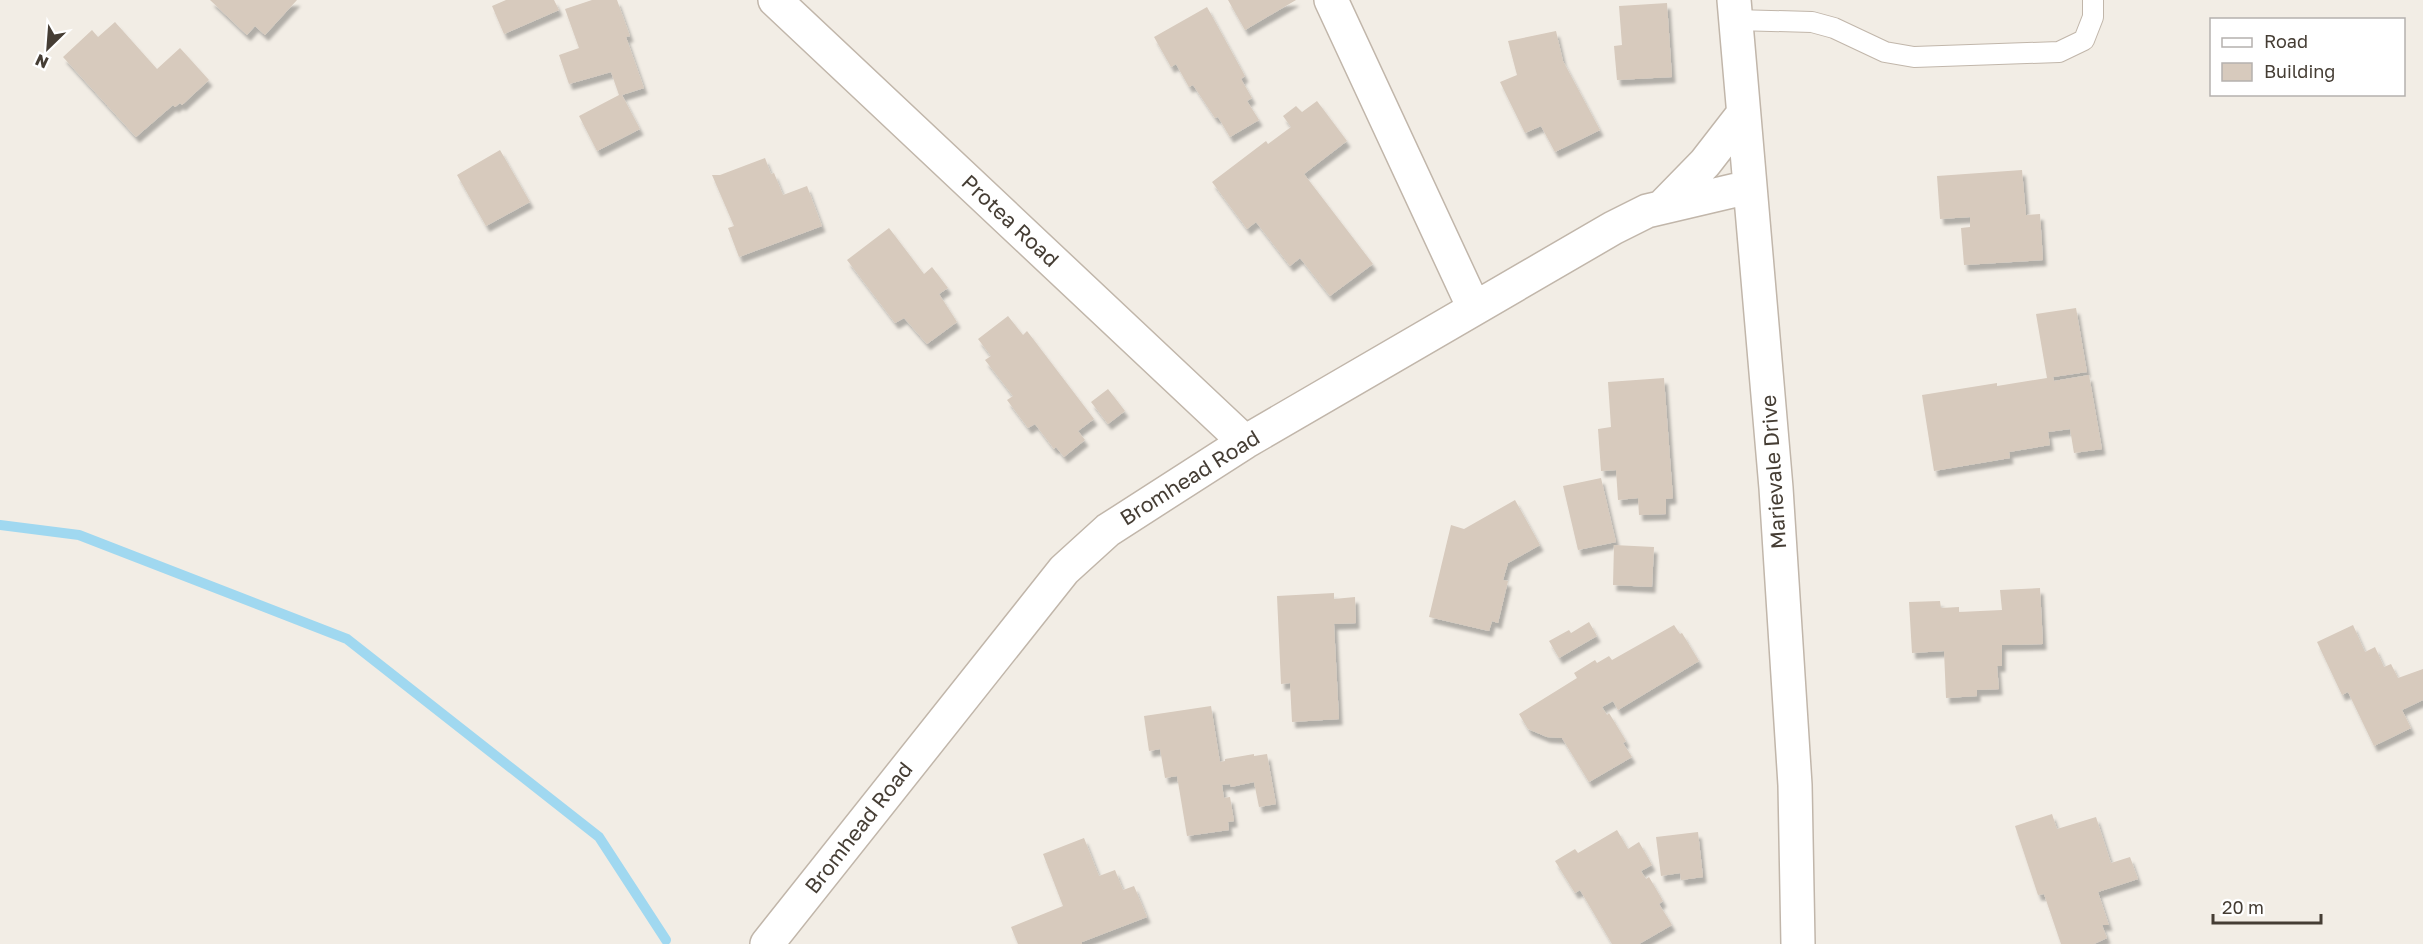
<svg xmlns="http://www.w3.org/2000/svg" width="2423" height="944" font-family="'Golos Text',sans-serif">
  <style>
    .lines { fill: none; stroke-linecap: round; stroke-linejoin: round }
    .stream { stroke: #a0d8f0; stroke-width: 10 }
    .building { fill: #d7cabd; filter: url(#shadow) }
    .service-casing { stroke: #c1b6aa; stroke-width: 22 }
    .minor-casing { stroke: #c1b6aa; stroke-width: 36 }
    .service { stroke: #fff; stroke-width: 20 }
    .minor { stroke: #fff; stroke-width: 33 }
    .labels { text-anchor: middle; stroke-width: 5; stroke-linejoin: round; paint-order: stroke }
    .street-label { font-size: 21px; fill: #453d34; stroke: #fff }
  </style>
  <defs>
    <filter id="shadow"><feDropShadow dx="3.5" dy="6" stdDeviation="1.5" flood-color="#0004"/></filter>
  </defs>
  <rect width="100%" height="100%" fill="#f2ede5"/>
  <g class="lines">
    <path class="stream" d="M0 525 79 535 347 639 599 837 666 940"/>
  </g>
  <path class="building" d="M210 0H297L265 35 255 26 247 35Z
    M506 0H554L559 10 504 34 492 6Z
    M592 0H617L630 36 626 37 644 88 622 95 640 129 597 151 579 116 619 95 611 72 569 84 559 55 579 48 565 9Z
    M1228 0H1296L1245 30Z
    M1667 3 1672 77 1617 80 1614 46 1622 45 1619 6Z
    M1207 7 1245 76 1241 79 1252 98 1247 101 1259 120 1230 137 1218 117 1215 118 1193 85 1189 87 1176 64 1171 67 1154 37Z
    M115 22 157 69 180 48 209 80 182 105 180 103 175 107 173 105 136 137 63 57 92 30 98 37Z
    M1556 31 1563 61 1600 130 1555 152 1541 126 1525 133 1500 82 1517 75 1508 41Z
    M1317 101 1347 141 1304 174 1373 264 1330 296 1300 258 1290 266 1256 222 1247 229 1212 182 1266 141 1268 144 1291 127 1283 116 1296 106 1302 112Z
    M500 150 530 202 486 226 457 175Z
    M765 158 771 174 774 173 783 195 807 186 822 226 739 257 728 228 734 226 712 175H720Z
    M2022 170 2026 215 2040 214 2043 260 1964 265 1961 228 1970 227V217L1940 219 1937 176Z
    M889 228 924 274 932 267 948 288 939 294 957 322 927 344 904 318 895 323 847 260Z
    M2076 308 2087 372 2053 377 2054 381 2089 375 2102 449 2074 453 2070 429 2048 432 2050 445 2009 452 2010 458 1934 471 1922 395 1997 383V386L2047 378 2036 314Z
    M1008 316 1023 335 1027 331 1094 419 1078 431 1085 440 1064 457 1056 447 1054 449 1035 424 1028 428 1007 400 1013 396 985 360 991 356 978 339Z
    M1664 378 1673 498 1666 499V514L1639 515 1638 498 1618 500 1616 470 1601 471 1598 429 1611 427 1608 382Z
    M1108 389 1125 411 1108 424 1091 402Z
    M1601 478 1616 542 1578 550 1563 486Z
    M1515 500 1540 545 1508 563 1503 580 1508 581 1498 623 1492 621 1489 631 1429 617 1451 525 1464 529Z
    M1614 545 1654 547 1652 587 1613 585Z
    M2040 588 2043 644 2002 645V666H1997L1999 689 1977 690V696L1946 698 1944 651 1912 653 1909 602 1940 601 1941 608 1959 607V612L2002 610 2000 590Z
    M1334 593V599L1355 597 1356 623 1334 624 1339 719 1292 722 1290 683 1281 684 1277 596Z
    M1589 622 1597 636 1559 658 1549 641 1569 630 1571 633Z
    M1674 625 1680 634 1682 633 1699 661 1618 710 1613 701 1602 707 1607 715 1609 713 1626 741 1623 743 1632 757 1589 782 1562 738 1547 737 1528 729 1519 714 1577 678 1574 673 1595 660 1597 663 1609 656 1612 660Z
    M2353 625 2365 652 2375 647 2384 667 2391 664 2398 678 2423 669V700L2402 710 2411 728 2374 746 2348 692 2342 695 2317 642Z
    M1211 706 1220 762 1225 761V759L1254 754V756L1267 754 1276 804 1259 807 1254 782 1231 787 1230 784 1222 785 1224 798 1230 797 1234 821 1228 822 1229 830 1187 836 1177 776 1165 778 1160 749 1149 751 1144 716Z
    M2052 814 2057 829 2096 817 2111 863 2130 857 2138 879 2098 892 2109 925H2102L2107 938 2094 944H2061L2044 894 2038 895 2015 826Z
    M1617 830 1628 849 1639 842 1652 865 1641 871 1646 879 1649 877 1663 901 1659 904 1672 925 1639 944H1612L1580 890 1575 893 1555 861 1575 849 1578 853Z
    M1698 832 1703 877 1681 880 1680 873 1661 876 1656 837Z
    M1084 838 1099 876 1115 870 1123 890 1134 886 1147 917 1082 942V944H1018L1011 927 1063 906 1043 854Z"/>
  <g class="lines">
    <defs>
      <path id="service" d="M1735 20 1812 22 1834 28 1885 52 1914 57 2059 52 2084 40 2093 17V0"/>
      <path id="minor" d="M775 0 1245 442
        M1331 0 1474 308
        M1734 0 1776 488 1795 785 1798 944
        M1663 206 1705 163 1743 114
        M767 944 1064 570 1108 530 1245 442 1613 228 1647 211 1749 187"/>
    </defs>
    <use href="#service" class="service-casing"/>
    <use href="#minor" class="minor-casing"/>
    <use href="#service" class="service"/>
    <use href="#minor" class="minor"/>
  </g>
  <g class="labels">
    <g class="street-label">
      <text transform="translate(1010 221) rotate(43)" y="7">Protea Road</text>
      <text transform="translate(1774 472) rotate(-94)" y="7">Marievale Drive</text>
      <text transform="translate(1190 478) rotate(-32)" y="7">Bromhead Road</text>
      <text transform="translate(859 828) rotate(-52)" y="7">Bromhead Road</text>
    </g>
  </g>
  <rect x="2210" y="18" width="195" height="78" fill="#ffffff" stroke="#b5b1ae" stroke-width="1.5"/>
  <rect x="2222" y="38" width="30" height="9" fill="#ffffff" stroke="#b5b1ae" stroke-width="1.5"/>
  <text x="2264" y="48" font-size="18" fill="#453d34">Road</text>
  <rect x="2222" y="63" width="30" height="18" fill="#d7cabd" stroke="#b5b1ae" stroke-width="1.5"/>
  <text x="2264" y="78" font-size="18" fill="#453d34">Building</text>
  <g transform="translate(48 48) rotate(205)" stroke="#ffffff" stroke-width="4.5" paint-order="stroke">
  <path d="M0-4.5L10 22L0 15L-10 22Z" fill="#453d34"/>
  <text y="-9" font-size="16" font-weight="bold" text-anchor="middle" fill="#453d34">N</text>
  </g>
  <path d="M2213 914v9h108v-9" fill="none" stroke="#453d34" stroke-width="3"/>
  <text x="2222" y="914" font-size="18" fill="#453d34" stroke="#ffffff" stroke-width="4.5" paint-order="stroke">20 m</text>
</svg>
